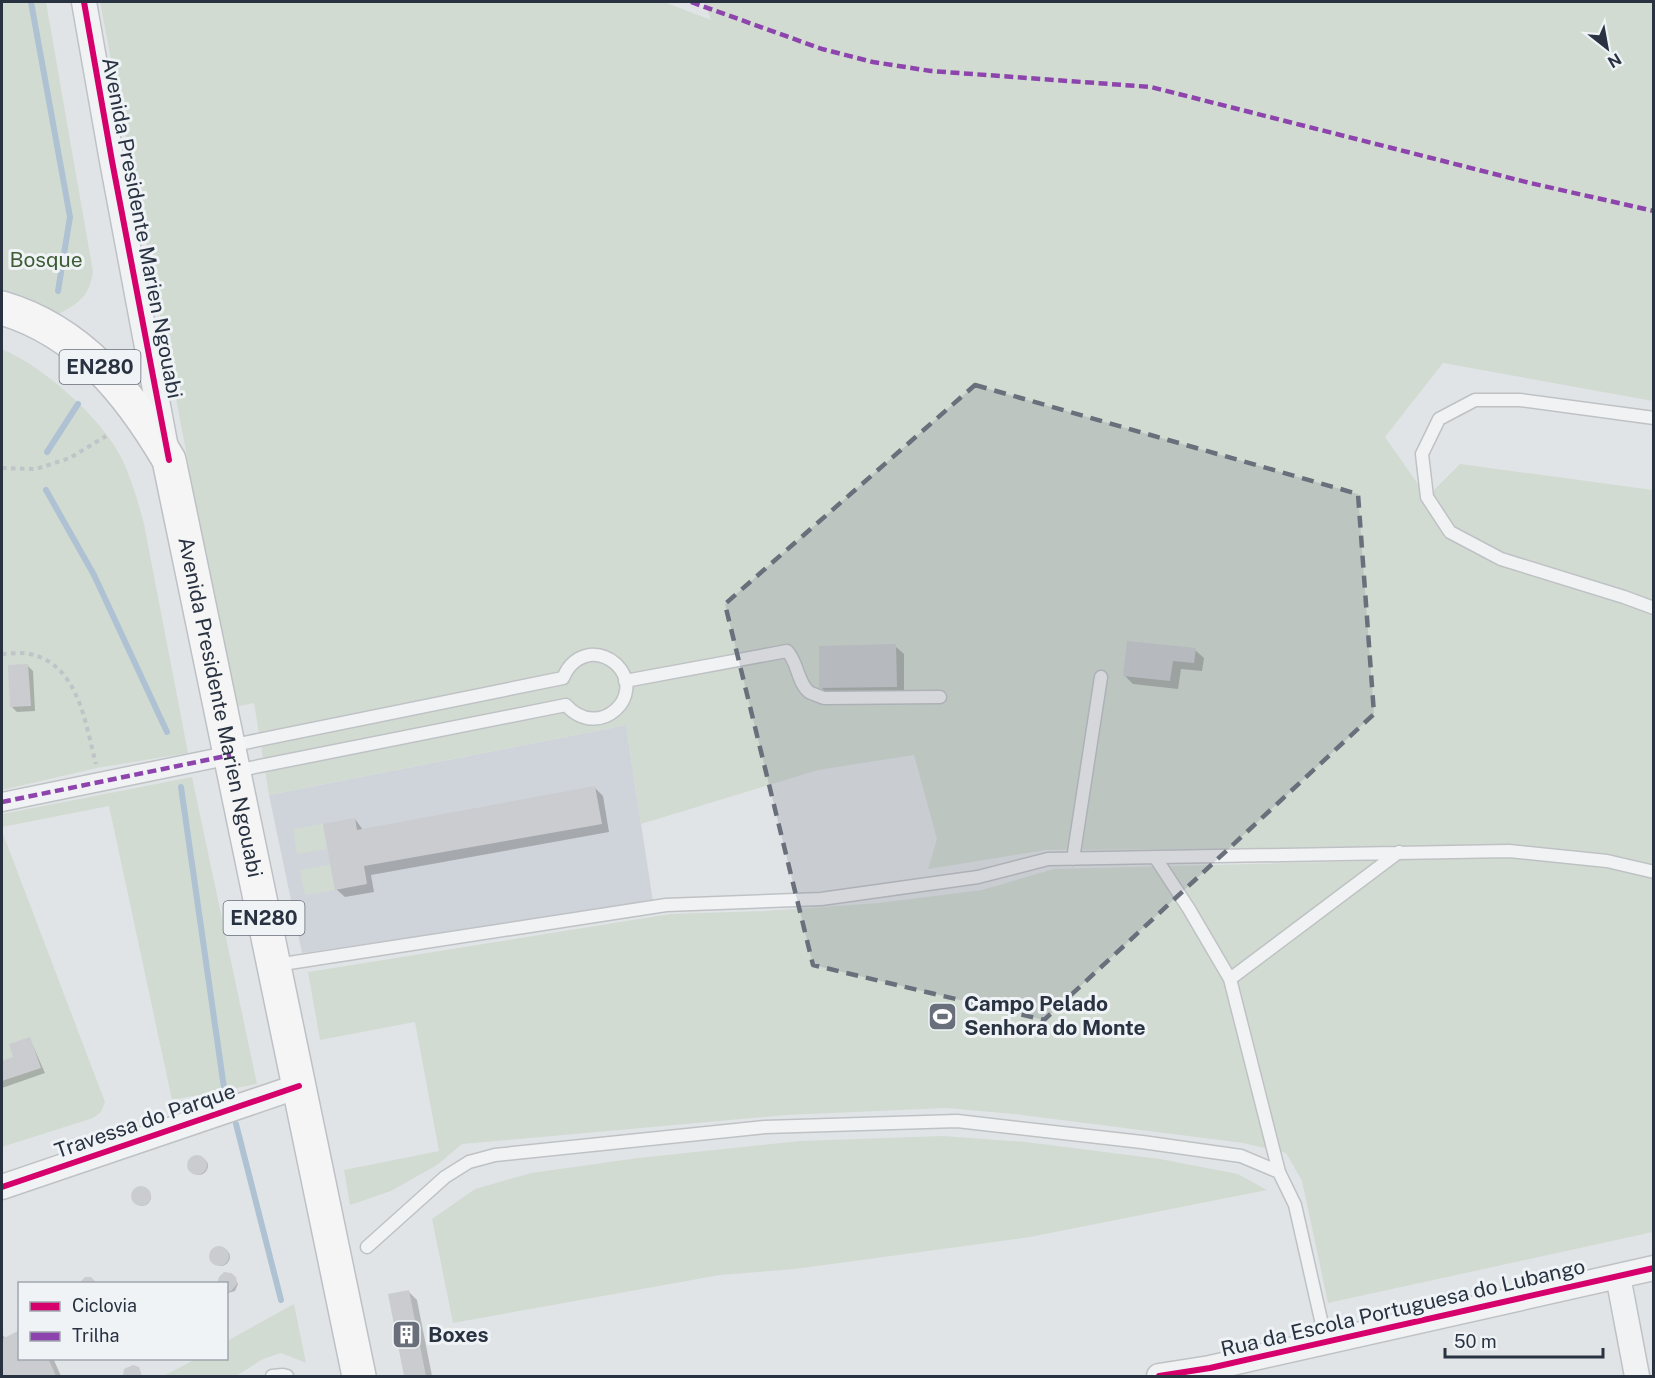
<svg xmlns="http://www.w3.org/2000/svg" width="1655" height="1378" font-family="'Public Sans',sans-serif">
  <style>
    .built { fill: #cfd4da }
    .green { fill: #d2dbd2 }
    .shadow { fill: #0003 }
    .lines { fill: none; stroke-linecap: round; stroke-linejoin: round }
    .stream { stroke: #afc2d3; stroke-width: 6 }
    .building { fill: #cacccf }
    .service-casing { stroke: #bfc2c5; stroke-width: 15 }
    .pedestrian-casing { stroke: #bfc2c5; stroke-width: 21 }
    .minor-casing { stroke: #bfc2c5; stroke-width: 27 }
    .primary-casing { stroke: #bdc1c5; stroke-width: 36 }
    .path { stroke: #c0c3c7; stroke-width: 4; stroke-dasharray: 4.5 4.5; stroke-linecap: butt }
    .service { stroke: #f1f2f3; stroke-width: 12 }
    .pedestrian { stroke: #f1f2f3; stroke-width: 18 }
    .minor { stroke: #f1f2f3; stroke-width: 24 }
    .primary { stroke: #f5f5f6; stroke-width: 33 }
    .quiet { stroke: #8e44ad; stroke-width: 4.5; stroke-dasharray: 9 4.5; stroke-linecap: butt }
    .cycleway-casing { stroke: #eff3f6; stroke-width: 10 }
    .cycleway { stroke: #d6006c; stroke-width: 6 }
    .marked { fill: #69707b; fill-opacity: 0.2; stroke: #69707b; stroke-width: 4.5; stroke-dasharray: 12 8; stroke-linejoin: round }
    .labels { text-anchor: middle; stroke-width: 6; stroke-linejoin: round; paint-order: stroke }
    .shield { fill: #eff3f6; stroke: #646c77; stroke-width: 1.5 }
    .shield-label { font-size: 20px; font-weight: bold; fill: #283241 }
    .street-label { font-size: 21px; fill: #283241; stroke: #eff3f6 }
    .park-label { font-size: 21px; fill: #3e5d35; stroke: #eff3f6 }
    .poi-label { font-size: 21px; font-weight: bold; fill: #283241; stroke: #eff3f6; text-anchor: start }
  </style>
  <rect width="100%" height="100%" fill="#e1e4e7"/>
  <path class="built" d="M626 725 653 902 302 953 269 795Z"/>
  <path class="green" d="M2 2H46L93 272C89 297 79 303 57 315L2 290Z
    M100 2H664L711 20 704 2H1653V401L1443 363 1385 437 1427 497 1460 464 1653 490V1232L1328 1303 1302 1181 1286 1153 1243 1143 1014 1114 946 1108 786 1115 462 1144 437 1165 391 1191 350 1205 344 1170 439 1151 415 1022 320 1040 308 972 670 914 766 911 879 903 982 890 1054 869 1370 861 1346 848 1046 850 928 869 937 839 914 755 818 770 641 824 626 725 269 795 254 703 235 707Z
    M2 349C44 367 102 418 122 459 132 480 138 502 144 524L188 753 97 768 2 790Z
    M192 777 257 1084 172 1100 109 806 2 827V814Z
    M323 824 327 849 297 854 293 829Z
    M2 831 105 1102 101 1112 93 1118 2 1147Z
    M330 865 335 890 305 895 300 870Z
    M943 1136 1026 1142 1160 1159 1238 1174 1267 1190 1030 1237 795 1269 720 1275 453 1323 432 1219 475 1189 531 1173 638 1158 800 1141Z
    M294 1304 306 1363 281 1353 263 1359 236 1376H163L196 1359 226 1358 227 1341Z"/>
  <path class="shadow" d="M895 646 904 654V695L829 696 821 687Z
    M1195 650 1204 658 1202 671 1181 669 1178 689 1133 684 1125 676Z
    M28 666 33 671 35 711 17 712 12 707Z
    M595 788 603 796 609 832 371 875 374 892 345 897 336 889 355 819 363 830Z
    M30 1039 45 1073 2 1088V1063L16 1058Z
    M190 1166a9 9 0 1 1 18 0a9 9 0 1 1-18 0Z
    M133 1197a9 9 0 1 1 18 0a9 9 0 1 1-18 0Z
    M212 1257a9 9 0 1 1 18 0a9 9 0 1 1-18 0Z
    M235 1279 238 1284 235 1291 228 1293 226 1284Z
    M409 1292 417 1300 432 1376H405L390 1296Z
    M2 1334 20 1358H53L61 1376H2Z"/>
  <g class="lines">
    <path class="stream" d="M31 2 70 217 58 291
      M47 452 78 404
      M46 490 94 575 167 732
      M181 787 224 1088
      M236 1124 281 1300"/>
  </g>
  <path class="building" d="M1127 641 1196 648 1194 663 1173 661 1170 681 1123 676Z
    M896 644 897 687 819 688V646Z
    M28 664 31 706 10 707 8 665Z
    M595 786 602 824 364 866 367 884 335 890 323 824 355 818 357 830Z
    M30 1037 41 1068 2 1081V1061L13 1057 9 1044Z
    M187 1165a10 10 0 1 1 20 0a10 10 0 1 1-20 0Z
    M131 1196a10 10 0 1 1 20 0a10 10 0 1 1-20 0Z
    M209 1256a10 10 0 1 1 20 0a10 10 0 1 1-20 0Z
    M224 1272 231 1273 236 1277 237 1284 231 1291 226 1292V1284H217L219 1277Z
    M85 1277H91L98 1284H78Z
    M409 1290 426 1376H404L388 1294Z
    M20 1330V1358H48L56 1376H2V1339Z
    M133 1365 139 1367 142 1376H123L124 1369Z"/>
  <g class="lines">
    <defs>
      <path id="service" d="M1654 418 1520 400H1475L1439 419 1422 454 1427 497 1450 532 1501 559 1624 597 1654 608
        M625 681 787 651C798 662 797 682 809 692 812 694 820 696 824 698L940 697
        M229 746 563 678C568 666 577 657 590 655 600 654 609 658 616 664 648 695 599 742 566 705L235 771
        M1155 857 1189 909 1230 979 1399 852
        M1073 859 1101 677
        M276 965 666 905 821 899 978 877 1048 859 1509 851 1607 861 1654 872
        M1230 979 1279 1172 1295 1205 1326 1342
        M367 1247 445 1177 469 1162 495 1155 765 1127 957 1121 1142 1142 1241 1156 1279 1172
        M272 1376 283 1375 287 1376"/>
      <path id="pedestrian" d="M2 802 231 755"/>
      <path id="minor" d="M84 2 112 161 166 448
        M2 1187 299 1086
        M1618 1276 1637 1376
        M1159 1376 1210 1368 1654 1268"/>
      <g id="primary">
        <path id="s1" d="M2 308C80 331 129 392 169 460L359 1376"/>
      </g>
    </defs>
    <use href="#service" class="service-casing"/>
    <use href="#pedestrian" class="pedestrian-casing"/>
    <use href="#minor" class="minor-casing"/>
    <use href="#primary" class="primary-casing"/>
    <path class="path" d="M2 468 36 469 70 458 106 436
      M2 654C10 654 21 652 30 654 79 665 85 723 96 764"/>
    <use href="#service" class="service"/>
    <use href="#pedestrian" class="pedestrian"/>
    <use href="#minor" class="minor"/>
    <use href="#primary" class="primary"/>
    <path class="quiet" d="M691 2 822 49 873 62 931 71 1151 87 1530 183 1654 211
      M2 802 231 755"/>
    <defs>
      <path id="cycleway" d="M84 2 112 161 169 460
        M2 1187 299 1086
        M1159 1376 1210 1368 1654 1268"/>
    </defs>
    <use href="#cycleway" class="cycleway-casing"/>
    <use href="#cycleway" class="cycleway"/>
  </g>
  <path class="marked" d="M975 385 1358 494 1374 714 1044 1020 813 965 725 604Z"/>
  <defs>
    <symbol id="stadium-square" viewBox="-11 -11 22 22"><rect x="-9" y="-9" width="18" height="18" rx="4" fill="#69707b" stroke="#eff3f6"/><path d="M0-5a6.5 5 0 1 0 0 10a6.5 5 0 1 0 0-10ZM-3.5-1.8h7v3.6h-7Z" fill="#fff"/></symbol>
    <symbol id="building-square" viewBox="-11 -11 22 22"><rect x="-9" y="-9" width="18" height="18" rx="4" fill="#69707b" stroke="#eff3f6"/><path d="M-4-6H4V6H1V3H-1V6H-4ZM-2.5-4.3h1.7v1.8h-1.7ZM.8-4.3h1.7v1.8H.8ZM-2.5-1h1.7V.8h-1.7ZM.8-1h1.7V.8H.8Z" fill="#fff"/></symbol>
  </defs>
  <g fill-rule="evenodd">
    <use href="#stadium-square" x="926" y="1000" width="33" height="33"/>
    <use href="#building-square" x="390" y="1318" width="33" height="33"/>
  </g>
  <g class="labels">
    <g class="shield">
      <rect x="59.5" y="350" width="81" height="34" rx="4.5"/>
      <rect x="223.5" y="901" width="81" height="34" rx="4.5"/>
    </g>
    <g class="shield-label">
      <text x="100" y="374">EN280</text>
      <text x="264" y="925">EN280</text>
    </g>
    <g class="street-label">
      <text transform="translate(142 228) rotate(79)" y="7">Avenida Presidente Marien Ngouabi</text>
      <text dy="7" stroke="none"><textPath href="#s1" startOffset="484">Avenida Presidente Marien Ngouabi</textPath></text>
      <text transform="translate(145 1121) rotate(-19)" y="7">Travessa do Parque</text>
      <text transform="translate(1403 1308) rotate(-13)" y="7">Rua da Escola Portuguesa do Lubango</text>
    </g>
    <g class="park-label">
      <text x="46" y="267">Bosque</text>
    </g>
    <g class="poi-label">
      <text x="964" y="1011">Campo Pelado<tspan x="964" dy="24">Senhora do Monte</tspan></text>
      <text x="428" y="1342">Boxes</text>
    </g>
  </g>
  <rect width="1655" height="1378" fill="none" stroke="#283241" stroke-width="6"/>
  <rect x="18" y="1282" width="210" height="78" fill="#eff3f6" stroke="#9fa6ae" stroke-width="1.5"/>
  <rect x="30" y="1302" width="30" height="9" fill="#d6006c" stroke="#9fa6ae" stroke-width="1.5"/>
  <text x="72" y="1312" font-size="18" fill="#283241">Ciclovia</text>
  <rect x="30" y="1332" width="30" height="9" fill="#8e44ad" stroke="#9fa6ae" stroke-width="1.5"/>
  <text x="72" y="1342" font-size="18" fill="#283241">Trilha</text>
  <g transform="translate(1607 48) rotate(149)" stroke="#eff3f6" stroke-width="4.5" paint-order="stroke">
  <path d="M0-4.5L10 22L0 15L-10 22Z" fill="#283241"/>
  <text y="-9" font-size="16" font-weight="bold" text-anchor="middle" fill="#283241">N</text>
  </g>
  <path d="M1445 1348v9h158v-9" fill="none" stroke="#283241" stroke-width="3"/>
  <text x="1454" y="1348" font-size="18" fill="#283241" stroke="#eff3f6" stroke-width="4.5" paint-order="stroke">50 m</text>
</svg>
